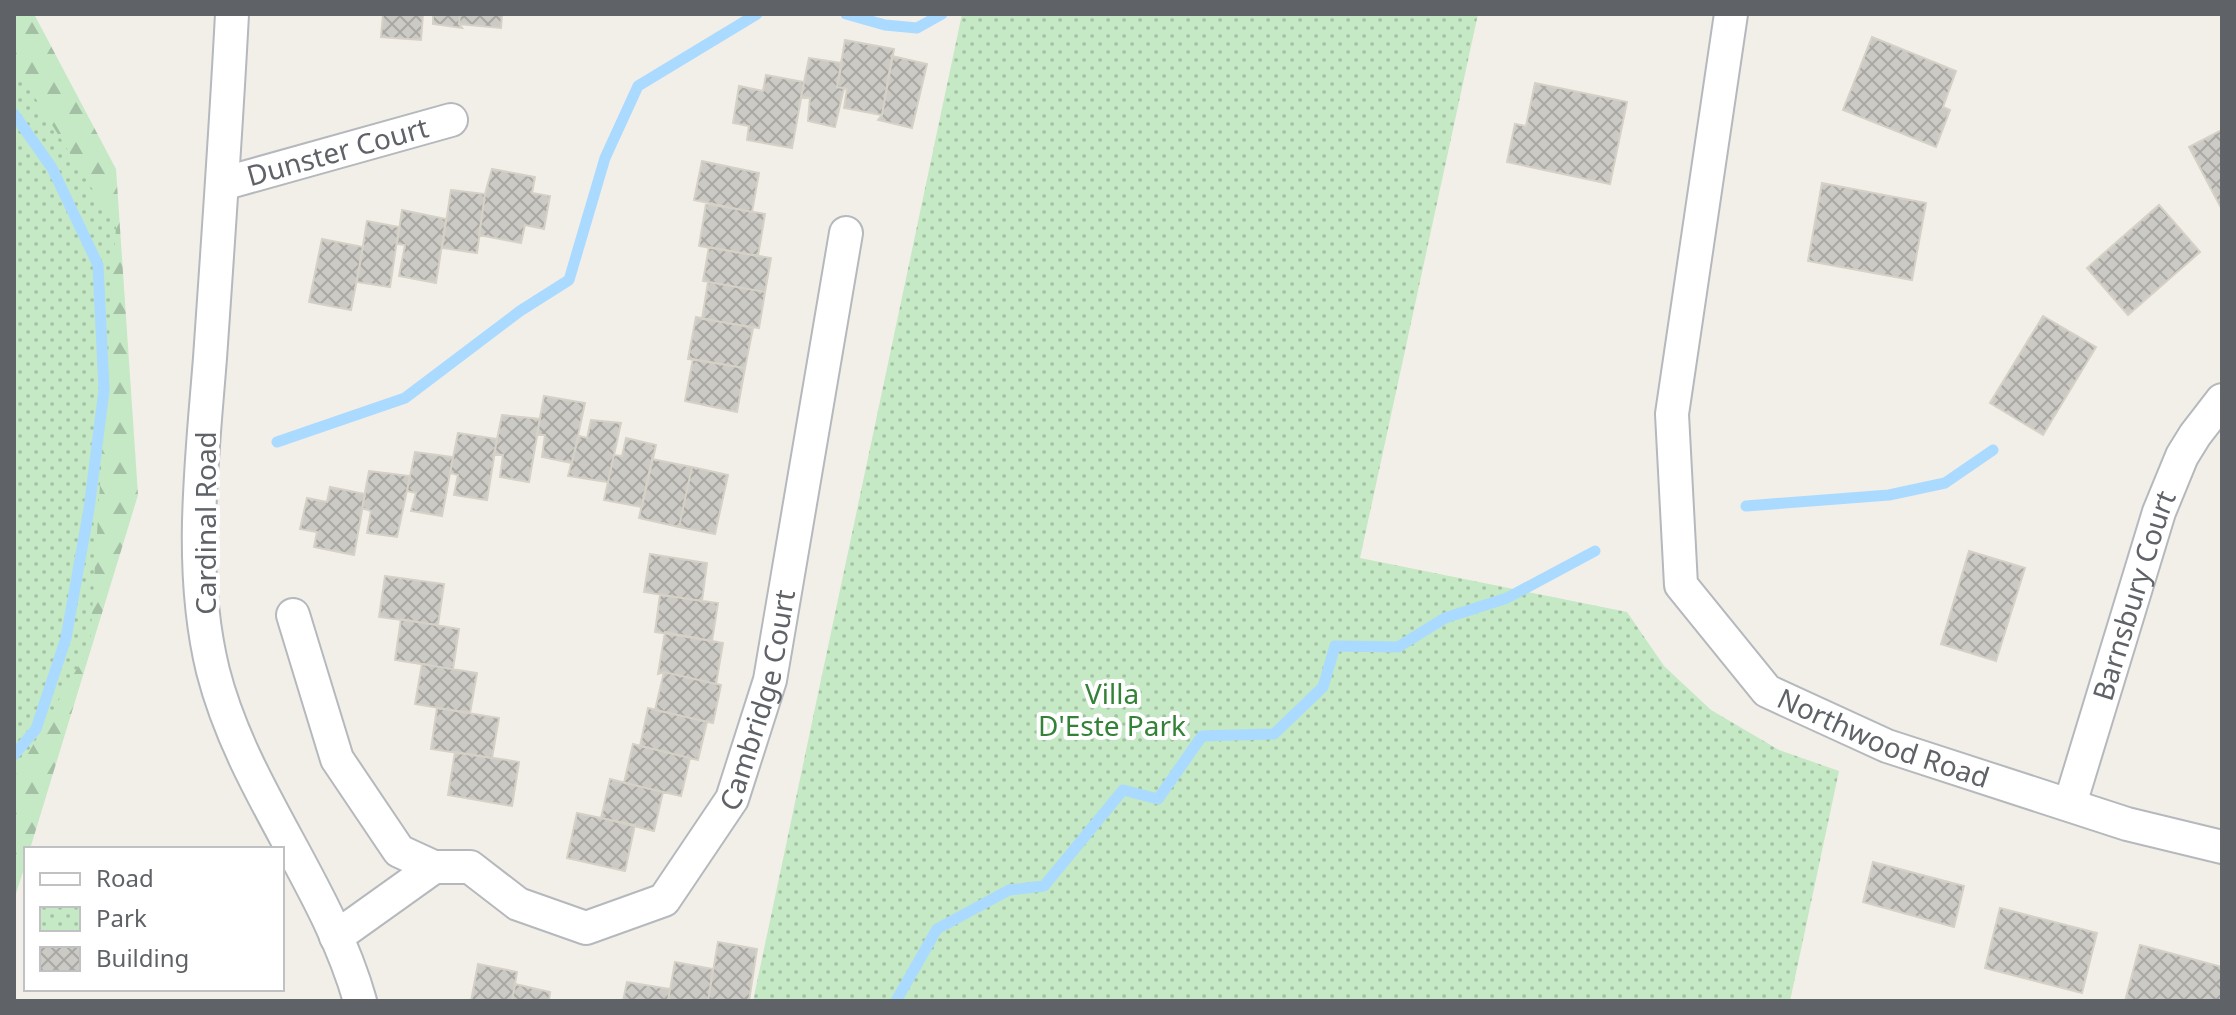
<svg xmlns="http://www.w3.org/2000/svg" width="2236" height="1015" font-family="'Noto Sans',sans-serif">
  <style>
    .forest { fill: url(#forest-firs) }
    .park { fill: url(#park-dots) }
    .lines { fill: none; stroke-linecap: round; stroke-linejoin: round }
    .stream { stroke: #aadaff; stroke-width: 11 }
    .building { fill: url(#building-cross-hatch); stroke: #d6d1c6; stroke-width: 2 }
    .street-casing { stroke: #b5b8bc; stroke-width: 36 }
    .street { stroke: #fff; stroke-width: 32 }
    .labels { text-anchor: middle; stroke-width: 8; stroke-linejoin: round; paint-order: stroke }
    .street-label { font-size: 28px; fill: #5f6368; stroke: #fff }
    .park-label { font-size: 28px; fill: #348238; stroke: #fff }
  </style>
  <defs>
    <pattern id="forest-firs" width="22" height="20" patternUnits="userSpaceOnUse" patternTransform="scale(2)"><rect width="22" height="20" fill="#c5e8c5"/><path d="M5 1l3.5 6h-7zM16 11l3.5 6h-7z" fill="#a3c0a4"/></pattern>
    <pattern id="park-dots" width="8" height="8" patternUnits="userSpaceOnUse" patternTransform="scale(2)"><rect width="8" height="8" fill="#c5e8c5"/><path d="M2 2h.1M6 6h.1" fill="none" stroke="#a3c0a4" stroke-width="1.8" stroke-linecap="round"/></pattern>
    <pattern id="building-cross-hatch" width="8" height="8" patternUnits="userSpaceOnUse" patternTransform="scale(2)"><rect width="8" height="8" fill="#cccac5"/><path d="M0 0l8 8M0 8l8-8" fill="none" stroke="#a9a8a4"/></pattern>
  </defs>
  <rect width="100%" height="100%" fill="#f1efe8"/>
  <path class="forest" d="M14 14H34L116 169 138 495 30 849H26V862L14 900Z"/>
  <path class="park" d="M962 14H1478L1360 558 1627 612 1664 666 1711 710 1779 750 1839 771 1790 1001H753Z
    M14 64 116 227 90 646 14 778Z"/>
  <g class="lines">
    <path class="stream" d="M846 14 885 25 917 28 942 14
      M14 114 52 168 98 265 104 390 89 509 66 638 36 729 14 755
      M277 442 405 398 520 311 569 280 605 158 638 86 757 14
      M1746 506 1889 495 1945 483 1993 450
      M896 1001 937 929 1009 890 1044 886 1123 790 1158 799 1202 736 1274 734 1323 687 1335 646 1398 647 1445 618 1507 598 1595 551"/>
  </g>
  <path class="building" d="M383 14H423L421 40 381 37Z
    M433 14H460L459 24 462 28 433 24Z
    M460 14H502L501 28 459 24Z
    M1872 37 1956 71 1943 107 1950 110 1936 147 1843 110Z
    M845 40 894 49 882 115 844 108 847 89 837 87Z
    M892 56 927 64 912 128 878 120 882 115Z
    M809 58 842 63 837 87 844 88 835 127 808 121 810 98 801 97Z
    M766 75 804 82 792 148 747 140 749 126 733 123 739 86 763 91Z
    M1535 83 1627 102 1610 184 1507 162 1515 124 1526 126Z
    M2222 130V205L2220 206 2189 147Z
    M702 161 759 173 752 212 694 200Z
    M492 169 535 177 532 193 550 196 544 229 525 225 521 243 479 235 485 194Z
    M1822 183 1926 203 1912 280 1808 261Z
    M451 190 485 194 477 253 442 248Z
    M706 204 765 214 758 256 699 246Z
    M2159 205 2200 252 2128 315 2087 268Z
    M402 210 446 219 436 283 399 276 405 245 397 244Z
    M367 221 399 227 390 287 357 282Z
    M322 239 363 247 351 310 309 302Z
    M709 247 771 258 765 292 703 281Z
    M708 282 765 292 759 328 702 319Z
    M2043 316 2096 347 2043 435 1990 403Z
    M696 317 753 328 745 368 688 359Z
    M693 359 745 368 737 412 685 401Z
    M544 396 585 403 572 463 542 457 545 435 537 434Z
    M502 415 540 419 529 482 500 477 503 455 494 454Z
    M591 420 621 423 608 482 568 476 579 436 587 438Z
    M458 433 497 439 487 500 454 495 458 475 450 473Z
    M626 438 656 445 642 507 604 500 614 455 622 456Z
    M415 452 453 457 442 516 411 511 416 493 407 491Z
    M652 459 692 467 679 527 639 518Z
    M692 467 728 475 715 534 679 527Z
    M369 471 410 476 397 537 367 533 371 511 362 508Z
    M330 487 365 494 354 555 314 547 317 532 300 529 307 498 327 502Z
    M1969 551 2025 568 1996 661 1941 644Z
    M650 554 707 563 702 601 644 592Z
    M385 576 444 584 438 625 379 617Z
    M660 595 718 603 712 641 655 632Z
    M401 619 459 629 453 669 395 660Z
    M665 632 723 643 716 684 664 672 658 674Z
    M422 664 477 673 470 713 415 704Z
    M664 672 721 685 713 723 655 710Z
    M437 708 499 718 492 758 431 749Z
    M648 708 707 722 698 760 640 746Z
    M633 744 690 758 681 796 624 783Z
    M455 752 519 762 512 806 448 795Z
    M610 779 663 792 654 831 601 818Z
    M577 813 635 825 625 871 567 858Z
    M1873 862 1964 886 1954 927 1863 902Z
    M2000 908 2097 933 2082 993 1985 968Z
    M718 942 757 949 749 1001H708Z
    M2140 945 2222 967V1001H2125Z
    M675 962 713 969 708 1001H668Z
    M478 964 517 972 512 1001H471Z
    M627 982 670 989 668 1001H623Z
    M515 984 550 992 549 1001H512Z"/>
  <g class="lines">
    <defs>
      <g id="street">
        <path d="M232 14C226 129 218 243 210 358 202 461 188 569 213 671 243 789 327 884 360 1001"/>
        <path id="s1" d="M1731 14 1672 414 1681 585 1767 691 1887 746 2127 824 2222 847"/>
        <path id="s2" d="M222 184 451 120"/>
        <path id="s3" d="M293 615 337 759 399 851 434 867H470L518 904 586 928 664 900 732 799 770 680 846 233"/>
        <path id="s4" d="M2070 804 2159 512 2182 456 2195 435 2222 400"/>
        <path d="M336 937 434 867"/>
      </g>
    </defs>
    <use href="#street" class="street-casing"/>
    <use href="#street" class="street"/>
  </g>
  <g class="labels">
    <g class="street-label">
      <text dy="10" stroke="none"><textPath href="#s2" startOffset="120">Dunster Court</textPath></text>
      <text transform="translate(206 523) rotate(-90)" y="10">Cardinal Road</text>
      <text dy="10" stroke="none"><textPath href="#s4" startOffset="218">Barnsbury Court</textPath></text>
      <text dy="10" stroke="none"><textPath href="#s3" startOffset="776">Cambridge Court</textPath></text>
      <text dy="10" stroke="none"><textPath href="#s1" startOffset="838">Northwood Road</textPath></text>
    </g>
    <g class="park-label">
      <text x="1112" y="704">Villa<tspan x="1112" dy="32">D'Este Park</tspan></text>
    </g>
  </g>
  <rect width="2236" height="1015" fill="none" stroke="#5f6368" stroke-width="32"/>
  <rect x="24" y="847" width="260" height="144" fill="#ffffff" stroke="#bfc1c3" stroke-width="2"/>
  <rect x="40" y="873" width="40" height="12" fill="#ffffff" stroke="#bfc1c3" stroke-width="2"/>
  <text x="96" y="887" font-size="24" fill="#5f6368">Road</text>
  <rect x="40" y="907" width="40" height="24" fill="url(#park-dots)" stroke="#bfc1c3" stroke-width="2"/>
  <text x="96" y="927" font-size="24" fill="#5f6368">Park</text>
  <rect x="40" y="947" width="40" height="24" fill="url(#building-cross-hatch)" stroke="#bfc1c3" stroke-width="2"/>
  <text x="96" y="967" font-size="24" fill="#5f6368">Building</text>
</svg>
